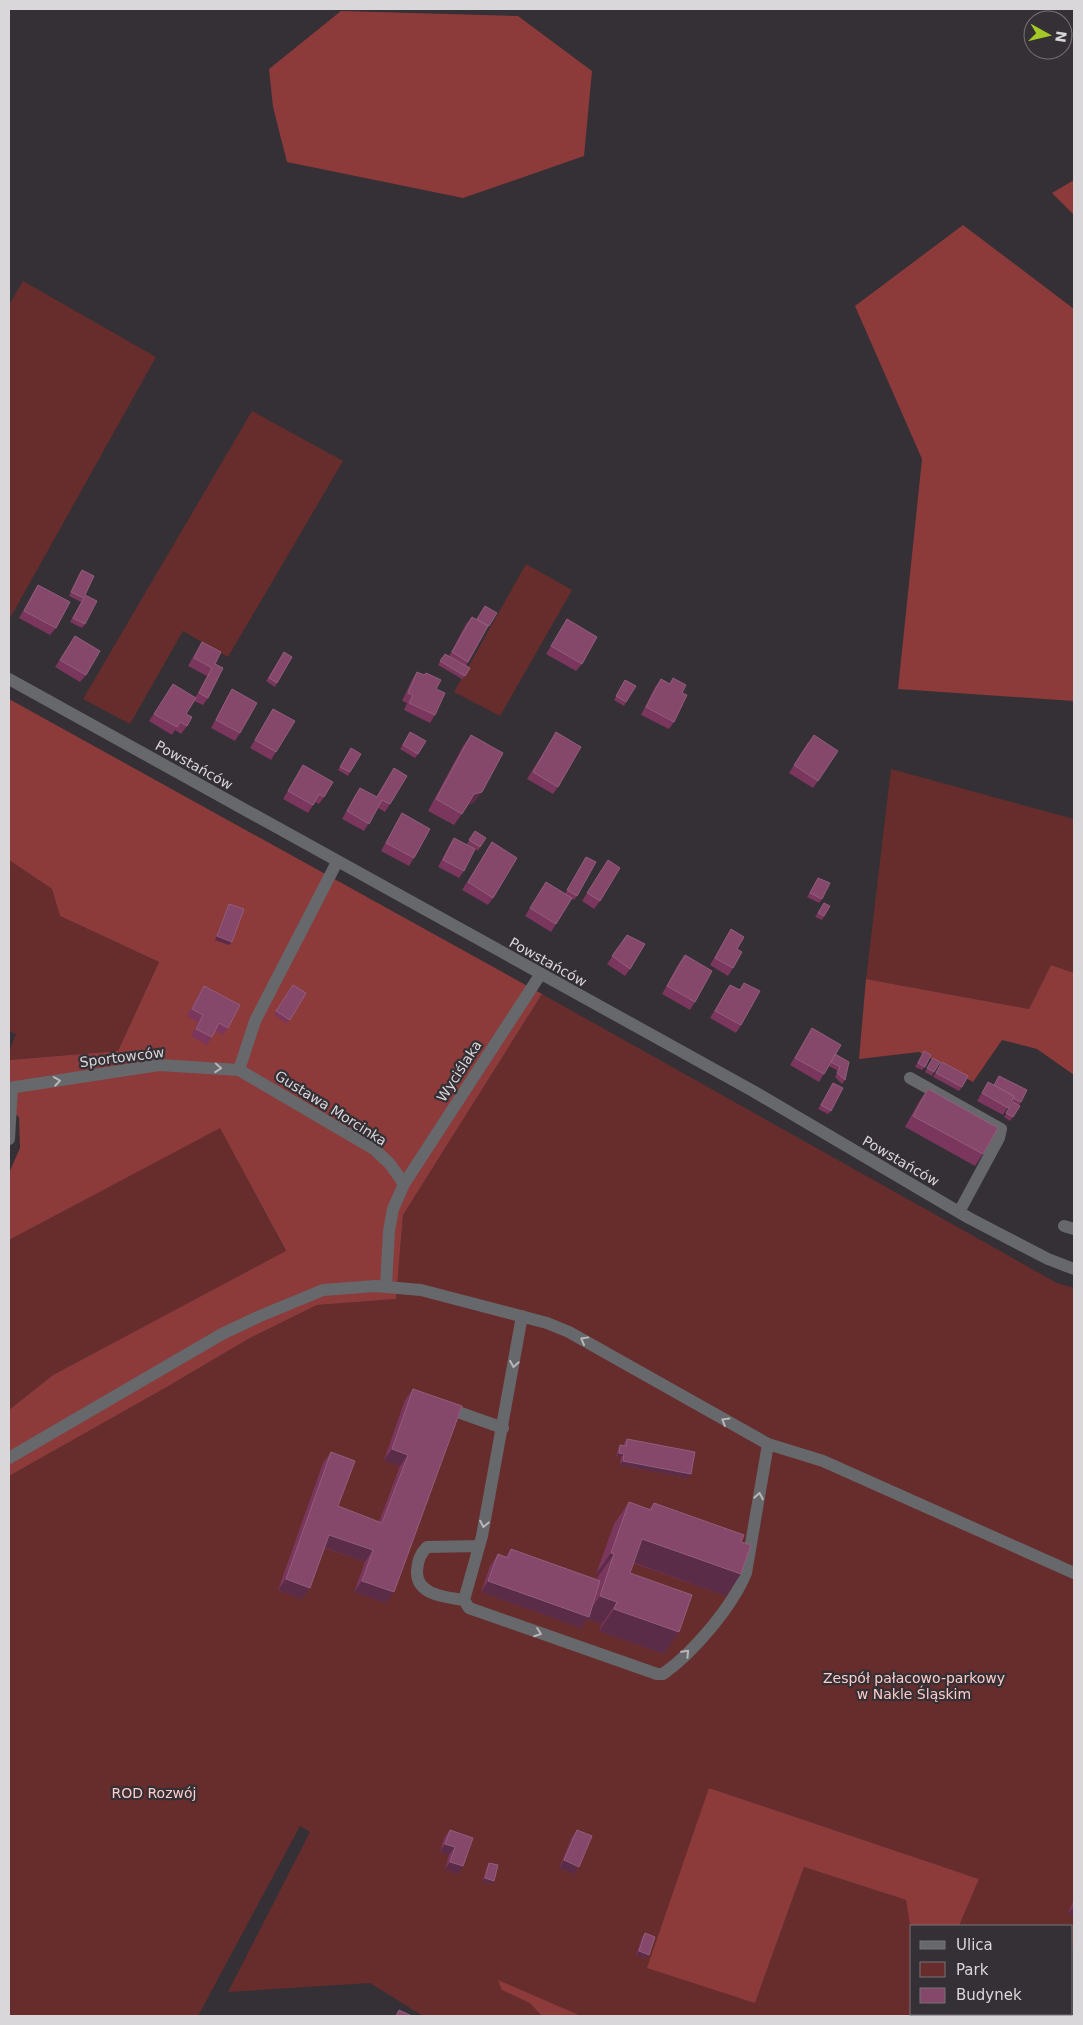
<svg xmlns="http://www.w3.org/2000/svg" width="1083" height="2025" font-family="'DejaVu Sans',sans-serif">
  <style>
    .green { fill: #672d2d }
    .forest { fill: #8d3a3b }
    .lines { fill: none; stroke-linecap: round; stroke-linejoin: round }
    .minor { stroke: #67686b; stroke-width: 12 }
    .wall { fill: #7a365d }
    .shaded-wall { fill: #5a2c47 }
    .building { fill: #85476a; stroke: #925e7c }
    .oneway { stroke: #b8b6b9 }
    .labels { text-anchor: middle; stroke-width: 4.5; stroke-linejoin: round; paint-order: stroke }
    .street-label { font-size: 14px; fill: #dad7db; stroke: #343035 }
    .park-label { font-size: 14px; fill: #fdcbc8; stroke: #343035 }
  </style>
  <rect width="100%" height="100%" fill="#343035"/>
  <path class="green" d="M23 281 156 357 9 620V305Z
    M252 411 343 461 228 657 183 631 130 724 83 699Z
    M526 564 572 590 500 716 454 692Z
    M891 769 1074 819V973L1051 965 1029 1009 866 979Z
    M9 860 52 889 60 916 159 962 118 1051 9 1060V1052L16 1034 9 1031Z
    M542 994 1057 1283 1074 1288V1947L1072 1946V1926H959L979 1879 709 1788 755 2003 804 1867 906 1900 912 1938V2014H918L916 2016H423L370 1983 228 1992 310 1832 300 1826 198 2016H9V1476L165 1388 250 1338 317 1305 396 1299 403 1215Z
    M220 1127 286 1252 53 1375 9 1410V1240Z"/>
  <path class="forest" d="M341 11 518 16 592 71 584 156 463 198 287 162 273 107 269 69Z
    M1074 180V215L1052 193Z
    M963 225 1074 309V701L898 689 922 459 855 306Z
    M9 699 542 994 403 1215 396 1299 317 1305 250 1338 165 1388 9 1476V1410L53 1375 286 1251 220 1128 9 1240V1173L20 1148 19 1117 9 1110V1060L118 1051 159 962 60 916 52 889 9 860Z
    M1051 965 1074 973V1075L1037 1049 1002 1040 973 1082 919 1052 859 1059 866 979 1029 1009Z
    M709 1788 979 1879 959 1926H912V1938L906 1900 804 1867 755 2003 647 1968Z
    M498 1980 581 2016H542L530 2003 502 1990Z"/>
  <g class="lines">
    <path class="minor" d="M9 679 753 1091 969 1218 1048 1259 1074 1269
      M337 862 255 1021 239 1070 374 1149 390 1164 404 1184 393 1209 389 1231 386 1286
      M910 1078 1001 1129 999 1138 959 1212
      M9 1088 159 1065 239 1070
      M9 1139 12 1088
      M404 1184 540 975
      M1064 1226 1074 1229
      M522 1316 482 1536 464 1600 469 1608 657 1674H663C693 1653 732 1607 746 1573L768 1444
      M444 1407 503 1428
      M9 1458 222 1334 260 1316 323 1290 375 1286 421 1290 547 1323 569 1332 768 1444 823 1461 1074 1573
      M464 1600C445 1597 416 1595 417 1571 418 1560 420 1554 427 1547L479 1546"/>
  </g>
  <path class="wall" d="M82 570 85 624 82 628 70 622 81 602 69 596 79 574Z
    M38 585 56 628 50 635 19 618 33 593Z
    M485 606 489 626 486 629 466 666 465 676 462 679 438 665 445 654 449 656 466 624 472 617 477 620Z
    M567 619 582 664 576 671 546 654Z
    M75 636 86 675 80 682 55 667Z
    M202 642 215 664 208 698 203 705 194 701 186 714 187 726 181 734 175 730 172 735 149 721 173 684 195 698 207 676 188 666 197 650Z
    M281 656 277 683 275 687 266 681Z
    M417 672 424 675 426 673 436 689 435 715 430 723 404 710 407 703 402 701 412 680Z
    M673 678 682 693 674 722 669 729 641 715 655 687 661 679 670 684Z
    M625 680 626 702 624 706 614 700Z
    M232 689 240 733 235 741 211 728 227 697Z
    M273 709 276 752 271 760 250 748 268 717Z
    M410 732 418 754 415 758 400 749Z
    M556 732 558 787 553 794 527 779 551 740Z
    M471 735 474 803 468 805 454 825 428 811 463 746Z
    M808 742 818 781 813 788 789 773Z
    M351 748 350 772 348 776 338 770Z
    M303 765 324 797 319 804 315 802 308 813 283 799 298 773Z
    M394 768 390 804 385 812 378 808 364 831 342 819 355 795 360 788 376 797Z
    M402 813 414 858 409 866 381 851 397 821Z
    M475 831 480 847 478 851 467 844Z
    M454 838 464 871 459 878 438 867 449 846Z
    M492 842 493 898 488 905 462 890Z
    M586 857 577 896 574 900 572 898 551 932 525 916 546 882 565 894Z
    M608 860 600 901 594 909 582 901Z
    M818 878 822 899 819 903 807 897Z
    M824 903V916L822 920 815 917Z
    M229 904 232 942 229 945 215 940 227 908Z
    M731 929 737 949 733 968 728 976 710 965 726 937Z
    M627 935 630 969 625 976 607 964Z
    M685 955 695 1002 690 1010 662 994 679 963Z
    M744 983 741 1025 736 1033 710 1018 725 992 730 985 739 990Z
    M204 986 228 1028 223 1035 215 1031 207 1045 191 1036 198 1022 187 1016 199 994Z
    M290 988V1020L287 1023 274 1015Z
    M812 1028 835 1054 845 1080 842 1084 835 1077 838 1071 829 1066 819 1082 790 1065Z
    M924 1051 925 1067 922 1070 915 1067Z
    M933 1058 934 1072 932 1076 925 1072Z
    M942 1062 962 1087 959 1091 933 1077Z
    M999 1076 1021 1102 1019 1105 1020 1106 1010 1121 1004 1117 1012 1103 1011 1102 1003 1115 977 1101 988 1082 994 1085Z
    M833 1083 831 1111 828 1114 818 1109Z
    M928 1089 983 1154 975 1166 905 1127 920 1100Z
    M413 1389 462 1406 386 1603 354 1592 365 1562 325 1548 302 1599 278 1590 323 1463 331 1452 338 1506 379 1522 400 1466 384 1460 405 1400Z
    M627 1439 688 1478 620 1465 621 1457H616L618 1449 620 1445 624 1446V1443Z
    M629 1502 649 1509 654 1503 741 1542 726 1596 633 1563 630 1573 664 1654 599 1631 602 1624 587 1619 581 1628 481 1592 490 1566 498 1554 505 1557 511 1549 597 1579 599 1575 596 1574 614 1524Z
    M450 1830 473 1838 458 1874 445 1869 449 1855 440 1852 444 1838Z
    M577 1830 579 1867 574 1874 559 1868 572 1837Z
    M489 1863 492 1884 482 1882 487 1867Z
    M1074 1899V1916L1068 1914Z
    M645 1933 646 1958 636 1955 642 1937Z"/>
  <path class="shaded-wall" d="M482 792 474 803 466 805 474 794Z
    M217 936 232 942 229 945 215 940Z
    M392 1449 408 1455 400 1466 384 1460Z
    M619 1453 624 1454 621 1457H616Z
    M623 1461 691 1474 688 1478 620 1465Z
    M329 1535 373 1550 365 1562 321 1546Z
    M642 1539 741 1574 726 1596 627 1560Z
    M611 1553 614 1554 599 1575 596 1574Z
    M286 1579 310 1588 302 1599 278 1590Z
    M362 1581 394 1592 386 1603 354 1592Z
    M488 1581 586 1616 600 1596 617 1602 602 1624 587 1619 581 1628 481 1592Z
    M614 1609 679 1632 664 1654 599 1631Z
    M445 1844 455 1847 449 1855 440 1852Z
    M564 1860 579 1867 574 1874 559 1868Z
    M450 1862 463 1866 458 1874 445 1869Z
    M485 1878 494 1881 492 1884 482 1882Z
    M1074 1906V1916L1068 1914Z
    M639 1951 649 1955 646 1958 636 1955Z"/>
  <path class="building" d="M82 570 94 576 85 595 97 601 85 624 73 618 84 598 71 592Z
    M38 585 70 602 56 628 24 611Z
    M485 606 497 613 489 626 477 619Z
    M472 617 488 626 468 662 452 652Z
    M567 619 597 637 582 664 551 646Z
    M75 636 100 651 86 675 60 660Z
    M202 642 221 652 215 664 223 668 208 698 199 693 212 668 194 658Z
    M284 652 292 657 277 683 269 678Z
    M445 654 470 668 465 676 440 661Z
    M417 672 424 675 426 673 441 680 436 689 445 693 435 715 409 703 413 695 408 693Z
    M673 678 686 685 682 693 687 695 674 722 646 707 661 679 670 684Z
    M625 680 636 686 626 702 616 696Z
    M173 684 196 698 186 714 192 717 187 726 180 722 177 727 154 714Z
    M232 689 257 703 240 733 216 720Z
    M273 709 295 721 276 752 255 740Z
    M410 732 426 741 418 754 403 745Z
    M556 732 581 747 558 787 533 772Z
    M471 735 503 753 482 792 474 794 462 814 436 799Z
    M814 735 838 751 818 781 794 765Z
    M351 748 361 754 350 772 340 767Z
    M303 765 333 782 324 797 319 794 313 805 288 791Z
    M394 768 407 776 390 804 382 800 369 824 347 811 360 788 377 797Z
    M402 813 430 829 414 858 386 843Z
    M475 831 486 838 480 847 469 840Z
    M454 838 475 849 464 871 443 860Z
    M492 842 517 858 493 898 468 882Z
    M586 857 596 862 577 896 567 890Z
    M608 860 620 868 600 901 587 893Z
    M818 878 830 883 822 899 810 893Z
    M546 882 572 898 556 924 530 908Z
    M824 903 830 906 824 916 818 913Z
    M229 904 244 909 232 942 217 936Z
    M731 929 744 937 737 949 742 952 733 968 715 958Z
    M627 935 645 944 630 969 612 956Z
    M685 955 712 971 695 1002 667 986Z
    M744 983 760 991 741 1025 715 1011 730 985 740 990Z
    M293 985 306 993 290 1020 276 1011Z
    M204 986 240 1005 228 1028 219 1023 212 1037 196 1029 203 1015 192 1009Z
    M812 1028 841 1045 824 1074 795 1058Z
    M924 1051 931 1055 925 1067 918 1063Z
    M835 1054 849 1062 845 1080 837 1073 840 1067 831 1062Z
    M933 1058 940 1062 934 1072 927 1068Z
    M942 1062 968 1076 962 1087 936 1073Z
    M999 1076 1027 1090 1021 1102 1013 1098 1014 1096 994 1085Z
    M988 1082 1014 1096 1008 1108 982 1093Z
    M833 1083 843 1088 831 1111 821 1105Z
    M928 1089 998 1128 983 1154 913 1116Z
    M1013 1102 1020 1106 1013 1117 1006 1113Z
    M413 1389 462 1406 394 1592 362 1581 373 1550 329 1535 310 1588 286 1579 331 1452 355 1461 338 1506 382 1523 408 1455 392 1449Z
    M627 1439 695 1452 691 1474 623 1461 624 1454 619 1453 620 1445 626 1446Z
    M629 1502 651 1510 654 1503 744 1535 741 1542 751 1545 741 1574 642 1539 630 1573 692 1595 679 1632 614 1609 617 1602 600 1596 614 1554 611 1553Z
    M511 1549 600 1581 589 1617 488 1581 498 1554 508 1558Z
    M450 1830 473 1838 463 1866 450 1862 455 1847 445 1844Z
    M577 1830 592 1836 579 1867 564 1860Z
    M489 1863 498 1865 494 1881 485 1878Z
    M645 1933 655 1937 649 1955 639 1951Z
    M399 2010 412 2016H396Z"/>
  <defs><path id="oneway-chevron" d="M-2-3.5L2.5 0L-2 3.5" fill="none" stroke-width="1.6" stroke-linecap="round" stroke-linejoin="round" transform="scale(1.25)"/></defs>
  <g class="oneway">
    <use href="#oneway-chevron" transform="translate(218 1068) rotate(4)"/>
    <use href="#oneway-chevron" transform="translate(57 1081) rotate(-9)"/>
    <use href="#oneway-chevron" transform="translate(584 1340) rotate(-151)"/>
    <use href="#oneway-chevron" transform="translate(514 1364) rotate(99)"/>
    <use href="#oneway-chevron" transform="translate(725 1421) rotate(-149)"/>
    <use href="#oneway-chevron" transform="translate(759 1496) rotate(-80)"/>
    <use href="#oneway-chevron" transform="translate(484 1524) rotate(101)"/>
    <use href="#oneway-chevron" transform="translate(538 1633) rotate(20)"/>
    <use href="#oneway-chevron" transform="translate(686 1653) rotate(-46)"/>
  </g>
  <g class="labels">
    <g class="street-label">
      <text transform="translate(194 765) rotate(29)" y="5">Powstańców</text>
      <text transform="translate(548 962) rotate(29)" y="5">Powstańców</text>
      <text transform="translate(122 1057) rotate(-7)" y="5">Sportowców</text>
      <text transform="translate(459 1071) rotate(-57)" y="5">Wyciślaka</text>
      <text transform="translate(331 1108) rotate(32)" y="5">Gustawa Morcinka</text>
      <text transform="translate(901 1161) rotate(30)" y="5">Powstańców</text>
    </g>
    <g class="park-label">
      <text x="914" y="1683">Zespół pałacowo-parkowy<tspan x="914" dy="16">w Nakle Śląskim</tspan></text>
      <text x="154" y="1798">ROD Rozwój</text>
    </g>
  </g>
  <rect width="1083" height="2025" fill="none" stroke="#dad7db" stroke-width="20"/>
  <rect x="910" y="1925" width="162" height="90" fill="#343035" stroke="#767377"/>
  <rect x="920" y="1941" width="25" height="8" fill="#67686b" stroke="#767377"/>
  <text x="956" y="1950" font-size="15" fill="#dad7db">Ulica</text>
  <rect x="920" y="1962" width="25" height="15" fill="#672d2d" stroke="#767377"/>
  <text x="956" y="1975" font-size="15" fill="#dad7db">Park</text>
  <rect x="920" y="1988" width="25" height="15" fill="#85476a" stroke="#767377"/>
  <text x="956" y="2000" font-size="15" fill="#dad7db">Budynek</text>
  <g transform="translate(1048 35) rotate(98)"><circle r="24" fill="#343035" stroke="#767377"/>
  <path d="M0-4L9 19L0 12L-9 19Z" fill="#a3c927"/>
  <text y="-8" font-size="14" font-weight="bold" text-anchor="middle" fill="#dad7db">N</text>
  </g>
</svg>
